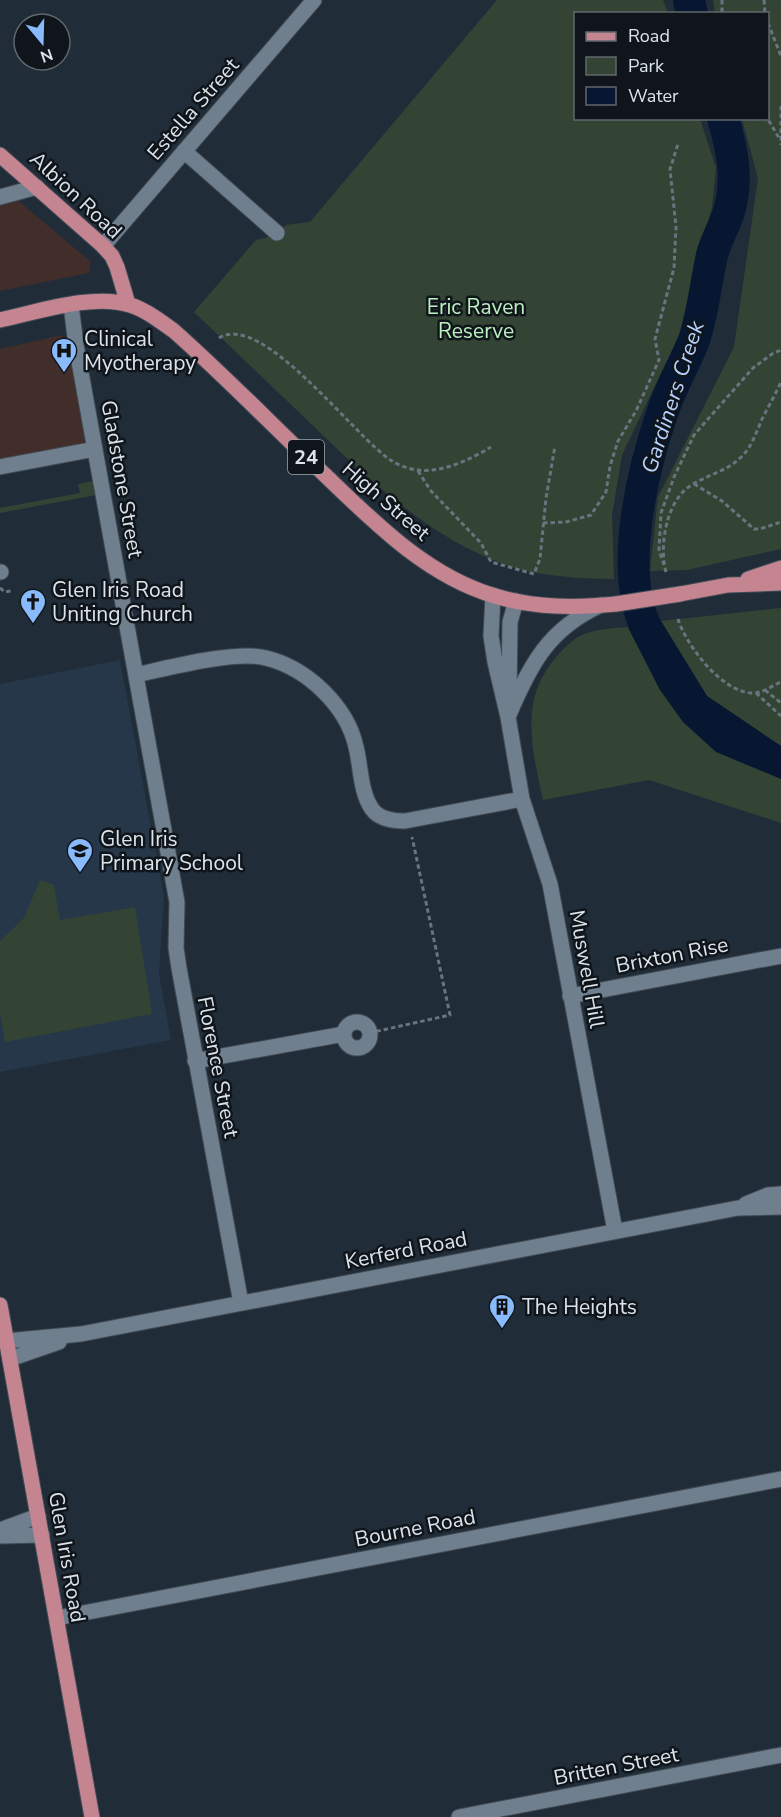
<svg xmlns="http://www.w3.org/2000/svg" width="781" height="1817" font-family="'Nunito Sans',sans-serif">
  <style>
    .commercial { fill: #412d29 }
    .built { fill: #253748 }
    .green { fill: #334434 }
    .water { fill: #071731 }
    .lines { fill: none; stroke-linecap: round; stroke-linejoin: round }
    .river { stroke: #071731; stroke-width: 32 }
    .minor-casing { stroke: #404b55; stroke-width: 17 }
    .major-casing { stroke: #404b55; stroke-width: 17 }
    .path { stroke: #68747e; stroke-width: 3; stroke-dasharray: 4.5 3; stroke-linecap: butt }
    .minor { stroke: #707f8e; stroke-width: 15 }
    .major { stroke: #c48490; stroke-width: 15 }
    .major-bridge-casing { stroke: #404b55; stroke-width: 17; stroke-linecap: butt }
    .major-bridge { stroke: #c48490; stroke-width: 15 }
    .labels { text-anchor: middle; stroke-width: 5; stroke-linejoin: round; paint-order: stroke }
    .shield { fill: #0f151a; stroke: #9ea5ac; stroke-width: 1.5 }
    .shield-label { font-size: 20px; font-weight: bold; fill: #dbe3eb }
    .street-label { font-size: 21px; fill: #dbe3eb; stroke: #0f151a }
    .park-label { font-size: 21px; fill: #bcf0bf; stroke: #0f151a }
    .poi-label { font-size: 21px; fill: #dbe3eb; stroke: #0f151a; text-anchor: start }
    .water-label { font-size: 22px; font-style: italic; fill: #b5d1fd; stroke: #0f151a }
  </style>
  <rect width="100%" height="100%" fill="#202d39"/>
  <path class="commercial" d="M0 193 15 198 91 262 89 273 0 291Z
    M62 335 67 340 88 457 0 472V349Z"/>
  <path class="built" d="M120 660 164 897 159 974 171 1040 0 1072V684Z"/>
  <path class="green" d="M497 0H663L668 13 576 14V118L700 119 716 168 712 207 681 331 622 455 612 515 614 579C578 578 541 577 506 565 427 537 365 476 306 419 268 383 231 347 194 312L256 240 273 236 286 225 310 222Z
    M713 0H781V549L687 570 650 571 658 497 734 347 758 178 742 119 768 118V14L715 13Z
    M93 481 96 495 0 513V508L80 493 78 484Z
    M781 608V746L707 696 661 621Z
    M628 627 660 690 755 766 781 779V823L649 780 543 800C532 748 518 699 558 655 566 646 575 637 587 633 600 629 614 628 628 627Z
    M40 880 54 885 60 920 135 907 152 1014 5 1042 0 1014V941L24 918Z"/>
  <path class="water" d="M661 621 707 696 781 746V779L716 752 683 722 660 690 628 627Z"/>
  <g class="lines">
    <path class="river" d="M689 0 692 14
      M665 660C659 649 650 637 645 625 619 567 643 468 663 411 671 386 685 364 694 340 703 313 706 282 712 255 716 239 726 224 730 208 738 177 732 149 723 118"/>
    <defs>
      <path id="minor" d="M184 151 277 233
        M0 197 37 187
        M103 246 314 0
        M71 305 76 345 177 902 176 948 179 968 241 1303
        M0 467 95 449
        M0 572H1
        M493 595 491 636 495 662 508 717 522 799 550 884 615 1231
        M136 675C167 668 236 650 266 658 307 668 347 706 356 747 361 766 360 792 372 809 379 819 393 821 405 821L522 799
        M509 699 510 622 516 601
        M508 717C530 665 548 629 601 605
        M570 996 781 956
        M344 1035a13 13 0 1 1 26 0a13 13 0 1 1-26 0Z
        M195 1061 344 1034
        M746 1204 768 1195 781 1194
        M6 1341 81 1334 738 1208 781 1207
        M10 1359 59 1342
        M0 1530 38 1516
        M0 1536 42 1535
        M57 1618 781 1479
        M459 1817 781 1755"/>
      <path id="major" d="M0 155 103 246 112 256 117 267 128 304
        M0 320C38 312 92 293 130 305 146 310 160 321 174 331 226 377 275 428 326 476 375 523 427 576 495 596 535 608 575 608 616 604
        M748 579 781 568
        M680 594 728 585 781 583
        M0 1305 92 1817"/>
    </defs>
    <use href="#minor" class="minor-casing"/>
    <use href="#major" class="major-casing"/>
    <path class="path" d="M722 0V14
      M764 0 765 14
      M768 23 781 56
      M781 106V145
      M768 113 769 121 779 138
      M219 338C262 310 356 439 392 461 398 465 411 470 418 470 443 473 471 459 491 447
      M418 471 431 491 481 543 491 562 534 574 540 559 546 498 555 446
      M694 484 722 501 754 529H760L781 522
      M543 523 566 522 591 515 606 492 610 466 618 441 636 411 659 360 655 339 674 268 676 227 670 169 678 144
      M664 565 659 550 661 513 674 477 694 435 753 368 772 354 781 350
      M666 572C659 547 666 506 686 489 702 476 724 473 739 459 753 447 756 431 764 415 770 404 776 393 781 382
      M0 588 5 592 11 591V593
      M678 619C686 645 721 691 751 693 762 694 771 686 781 682
      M765 690 781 703
      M756 693 781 716
      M369 1033 450 1015 412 837"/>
    <use href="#minor" class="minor"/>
    <use href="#major" class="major"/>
    <defs>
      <path id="major-bridge" d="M616 604 680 594"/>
    </defs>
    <use href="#major-bridge" class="major-bridge-casing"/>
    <use href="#major-bridge" class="major-bridge"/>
  </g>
  <defs>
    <symbol id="hospital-pin" viewBox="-11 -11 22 30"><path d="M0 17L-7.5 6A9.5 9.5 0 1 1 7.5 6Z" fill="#89bafc" stroke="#0f151a"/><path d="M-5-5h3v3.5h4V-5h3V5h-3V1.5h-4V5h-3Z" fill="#111"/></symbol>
    <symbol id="church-pin" viewBox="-11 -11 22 30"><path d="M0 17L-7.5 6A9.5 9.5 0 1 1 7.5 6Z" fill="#89bafc" stroke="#0f151a"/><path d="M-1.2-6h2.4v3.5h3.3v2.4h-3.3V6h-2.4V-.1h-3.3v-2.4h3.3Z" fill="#111"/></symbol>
    <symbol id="school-pin" viewBox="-11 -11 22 30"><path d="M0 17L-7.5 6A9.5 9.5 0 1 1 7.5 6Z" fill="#89bafc" stroke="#0f151a"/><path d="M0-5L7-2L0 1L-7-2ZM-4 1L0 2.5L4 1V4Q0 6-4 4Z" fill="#111"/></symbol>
    <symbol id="building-pin" viewBox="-11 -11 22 30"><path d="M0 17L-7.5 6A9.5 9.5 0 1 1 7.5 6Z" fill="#89bafc" stroke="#0f151a"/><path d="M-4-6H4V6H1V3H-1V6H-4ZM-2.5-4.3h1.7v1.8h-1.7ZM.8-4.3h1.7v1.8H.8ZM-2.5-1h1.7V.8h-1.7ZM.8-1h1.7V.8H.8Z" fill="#111"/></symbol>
  </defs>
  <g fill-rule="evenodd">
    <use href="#hospital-pin" x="49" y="336" width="30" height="40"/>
    <use href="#church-pin" x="18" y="587" width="30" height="40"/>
    <use href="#school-pin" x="65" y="836" width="30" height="40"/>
    <use href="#building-pin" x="487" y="1292" width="30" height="40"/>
  </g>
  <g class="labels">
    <rect class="shield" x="288" y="440" width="36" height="34" rx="4.5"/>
    <g class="shield-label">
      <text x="306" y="464">24</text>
    </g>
    <g class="street-label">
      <text transform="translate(193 109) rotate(-49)" y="7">Estella Street</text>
      <text transform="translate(76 195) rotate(43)" y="7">Albion Road</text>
      <text transform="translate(122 479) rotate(80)" y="7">Gladstone Street</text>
      <text transform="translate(386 501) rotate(41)" y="7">High Street</text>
      <text transform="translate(672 955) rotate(-11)" y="7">Brixton Rise</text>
      <text transform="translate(587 969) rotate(80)" y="7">Muswell Hill</text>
      <text transform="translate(218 1067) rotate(79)" y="7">Florence Street</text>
      <text transform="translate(406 1250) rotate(-11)" y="7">Kerferd Road</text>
      <text transform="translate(415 1528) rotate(-11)" y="7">Bourne Road</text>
      <text transform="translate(67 1557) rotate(80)" y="7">Glen Iris Road</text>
      <text transform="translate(616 1766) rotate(-11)" y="7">Britten Street</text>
    </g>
    <g class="park-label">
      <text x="476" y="314">Eric Raven<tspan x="476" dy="24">Reserve</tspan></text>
    </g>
    <g class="poi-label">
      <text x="84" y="346">Clinical<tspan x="84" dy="24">Myotherapy</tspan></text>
      <text x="52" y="597">Glen Iris Road<tspan x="52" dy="24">Uniting Church</tspan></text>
      <text x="100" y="846">Glen Iris<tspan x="100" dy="24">Primary School</tspan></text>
      <text x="522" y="1314">The Heights</text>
    </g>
    <g class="water-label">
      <text transform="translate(672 397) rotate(-72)" y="8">Gardiners Creek</text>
    </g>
  </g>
  <rect x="574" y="12" width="195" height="108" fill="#0f151a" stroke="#61676e" stroke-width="1.5"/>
  <rect x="586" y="32" width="30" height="9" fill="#c48490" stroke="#61676e" stroke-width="1.5"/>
  <text x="628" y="42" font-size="18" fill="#dbe3eb">Road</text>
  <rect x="586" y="57" width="30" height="18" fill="#334434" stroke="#61676e" stroke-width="1.5"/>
  <text x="628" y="72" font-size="18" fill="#dbe3eb">Park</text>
  <rect x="586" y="87" width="30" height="18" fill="#071731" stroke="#61676e" stroke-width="1.5"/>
  <text x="628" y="102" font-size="18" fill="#dbe3eb">Water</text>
  <g transform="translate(42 42) rotate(161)"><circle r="28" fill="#0f151a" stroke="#61676e" stroke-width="1.5"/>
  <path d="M0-4.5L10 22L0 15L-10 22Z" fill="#89bafc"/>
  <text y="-9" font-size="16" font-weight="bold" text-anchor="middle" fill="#dbe3eb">N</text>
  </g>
</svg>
